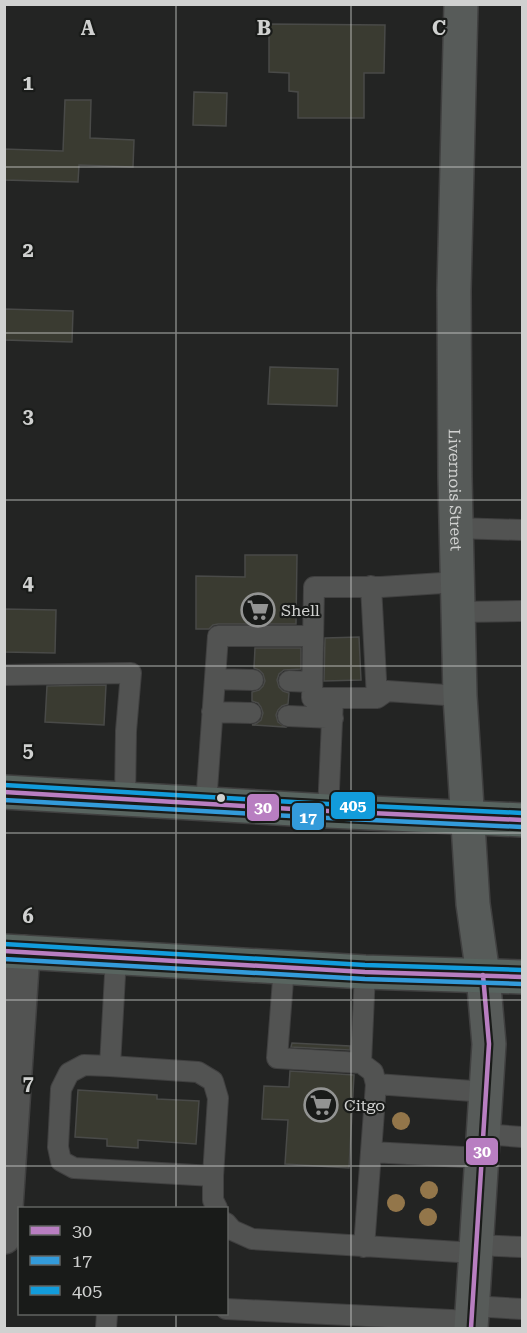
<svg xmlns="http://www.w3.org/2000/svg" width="527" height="1333" font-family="'Roboto Serif',serif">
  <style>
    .building { fill: #3a3b31; stroke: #494a48; stroke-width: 1.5 }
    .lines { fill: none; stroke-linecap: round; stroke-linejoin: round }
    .lane-casing { stroke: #404040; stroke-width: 22 }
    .street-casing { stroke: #404040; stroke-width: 36 }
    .secondary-casing { stroke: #404040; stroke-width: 36 }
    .highway-casing { stroke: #404040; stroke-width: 36 }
    .lane { stroke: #525352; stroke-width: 20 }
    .street { stroke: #525352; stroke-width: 33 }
    .secondary { stroke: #575b59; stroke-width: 33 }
    .highway { stroke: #58645f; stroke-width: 33 }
    .bus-1-casing { stroke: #191b19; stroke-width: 9 }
    .bus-2-casing { stroke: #191b19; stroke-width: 9 }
    .bus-3-casing { stroke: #191b19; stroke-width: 9 }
    .bus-1 { stroke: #b87ec1; stroke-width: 4.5 }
    .bus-2 { stroke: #339bda; stroke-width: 4.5 }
    .bus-3 { stroke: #129cdb; stroke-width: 4.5 }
    .tree { fill: #93764a }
    .grid { fill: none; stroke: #d0d1d0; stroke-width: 1.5; stroke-opacity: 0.55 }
    .bus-dot { fill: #d0d1d0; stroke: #191b19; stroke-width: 2 }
    .labels { text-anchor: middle; stroke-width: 4.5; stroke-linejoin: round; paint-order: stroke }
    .street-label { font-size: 16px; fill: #d0d1d0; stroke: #191b19 }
    .poi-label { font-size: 16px; fill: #d0d1d0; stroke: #191b19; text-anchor: start }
    .grid-label { font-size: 20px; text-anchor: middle; font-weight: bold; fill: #d0d1d0; stroke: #191b19; stroke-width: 4.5; stroke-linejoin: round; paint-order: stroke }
    .line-badge { stroke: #191b19; stroke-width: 2 }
    .badge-label { font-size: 16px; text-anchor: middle; font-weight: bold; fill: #fff }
  </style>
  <rect width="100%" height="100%" fill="#232423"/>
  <path class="building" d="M269 24 385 25 384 73H364V118H298V92L289 91V73L269 72Z
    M194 92 227 93 226 126 193 125Z
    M65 100H91L90 138 134 140 133 167 79 165 78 182 4 180V149L63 151Z
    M4 309 73 311 72 342 4 340Z
    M270 367 338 369 337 406 268 404Z
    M245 555H297L296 624H218L213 625 209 629H196V576L245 577Z
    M4 609 56 610 55 653 4 652Z
    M359 637 361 680 324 681 325 638Z
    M255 648H301V669L284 670 279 674 277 680 279 687 283 691 289 693 288 704 282 706 278 710 276 715 278 722 285 727 252 725 257 723 261 720 263 713 261 707 258 703 252 701V692L259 690 263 686 265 681 263 674 259 670 254 668Z
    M106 685 104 725 45 722 47 686Z
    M292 1043 350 1046V1050L291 1047Z
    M290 1071 354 1075 349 1168 285 1164 288 1120 262 1119 264 1086 289 1087Z
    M78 1090 157 1095V1099L199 1101 196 1144 138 1140V1148L107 1146V1139L75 1137Z"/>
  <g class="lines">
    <defs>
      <path id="lane" d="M456 528 522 530
        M458 582 381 587H314L312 698H377L387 691 460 696
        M371 586 377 698
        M458 612 522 611
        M4 675 131 673 126 731 125 799
        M215 679 253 680
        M289 681 312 682
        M212 712 251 713
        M288 716 333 718
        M206 804 218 636H313
        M328 811 333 699
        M284 967 277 1058 361 1063 373 1072 376 1084 364 1247
        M361 1063 365 972
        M110 1066 198 1072 213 1081 218 1098 213 1176 74 1168 61 1161 58 1147 61 1089 69 1073 84 1065 110 1066 116 957
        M376 1084 486 1092
        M483 1134 522 1137
        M371 1152 481 1158
        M213 1176V1200L217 1208
        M226 1223 232 1230 252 1239 475 1253
        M476 1245 522 1247
        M472 1306 522 1309
        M226 1309 471 1321
        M106 1328 107 1314"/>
      <path id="street" d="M4 1237 23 952"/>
      <g id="secondary">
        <path id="s1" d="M461 4 454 290 455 477 460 696 473 904 483 975 489 1044 471 1328"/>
      </g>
      <path id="highway" d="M4 792 328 811 522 820
        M4 951 365 972 522 977"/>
    </defs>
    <use href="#lane" class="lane-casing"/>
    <use href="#street" class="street-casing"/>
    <use href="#secondary" class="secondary-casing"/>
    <use href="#highway" class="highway-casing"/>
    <use href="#lane" class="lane"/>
    <use href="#street" class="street"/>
    <use href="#secondary" class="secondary"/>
    <use href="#highway" class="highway"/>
    <defs>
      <path id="bus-1" d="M4 792 328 811 522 820
        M4 951 365 972 522 977
        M471 1328 489 1044 483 975"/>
      <path id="bus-2" d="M4 800 328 818 522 827
        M4 959 365 979 522 984"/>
      <path id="bus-3" d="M4 785 328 804 522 813
        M4 944 365 965 522 970"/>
    </defs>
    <use href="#bus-1" class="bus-1-casing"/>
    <use href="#bus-2" class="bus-2-casing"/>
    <use href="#bus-3" class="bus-3-casing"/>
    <use href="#bus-1" class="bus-1"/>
    <use href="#bus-2" class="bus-2"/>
    <use href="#bus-3" class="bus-3"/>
  </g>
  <g class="tree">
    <circle cx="401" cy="1121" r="9"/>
    <circle cx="429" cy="1190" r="9"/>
    <circle cx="396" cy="1203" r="9"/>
    <circle cx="428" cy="1217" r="9"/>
  </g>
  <path class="grid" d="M176 4V1208M351 4V1328M4 167H522M4 333H522M4 500H522M4 666H522M4 833H522M4 1000H522M4 1166H522M176 1314V1328"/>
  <defs>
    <symbol id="supermarket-ring" viewBox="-11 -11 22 22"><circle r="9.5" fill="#191b19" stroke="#939493" stroke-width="1.5"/><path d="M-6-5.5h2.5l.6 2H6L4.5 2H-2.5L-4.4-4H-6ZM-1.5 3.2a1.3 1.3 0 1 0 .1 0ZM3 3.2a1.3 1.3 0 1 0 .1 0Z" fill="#939493"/></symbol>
  </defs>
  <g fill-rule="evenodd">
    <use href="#supermarket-ring" x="239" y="591" width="38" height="38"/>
    <use href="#supermarket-ring" x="302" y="1086" width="38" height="38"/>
  </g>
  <circle class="bus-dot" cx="221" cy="798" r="5"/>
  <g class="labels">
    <g class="street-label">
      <text dy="6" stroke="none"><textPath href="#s1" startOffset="486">Livernois Street</textPath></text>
    </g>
    <g class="poi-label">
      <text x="281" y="616">Shell</text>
      <text x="344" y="1111">Citgo</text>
    </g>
  </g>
  <g class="grid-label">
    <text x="88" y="35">A</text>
    <text x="264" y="35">B</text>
    <text x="439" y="35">C</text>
    <text x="28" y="90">1</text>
    <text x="28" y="257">2</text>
    <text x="28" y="423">3</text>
    <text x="28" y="590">4</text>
    <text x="28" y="757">5</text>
    <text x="28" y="923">6</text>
    <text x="28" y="1090">7</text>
  </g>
  <g class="line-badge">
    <rect x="330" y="791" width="46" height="29" rx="6" fill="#129cdb"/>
    <rect x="246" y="793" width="34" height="29" rx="6" fill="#b87ec1"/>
    <rect x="291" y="802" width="34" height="29" rx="6" fill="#339bda"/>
    <rect x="465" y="1137" width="34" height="29" rx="6" fill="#b87ec1"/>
  </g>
  <g class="badge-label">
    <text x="353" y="811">405</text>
    <text x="263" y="813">30</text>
    <text x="308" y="823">17</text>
    <text x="482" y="1157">30</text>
  </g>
  <rect width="527" height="1333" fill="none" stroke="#d0d1d0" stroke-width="12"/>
  <rect x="18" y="1207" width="210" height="108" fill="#191b19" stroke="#626462" stroke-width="1.5"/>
  <rect x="30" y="1226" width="30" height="9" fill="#b87ec1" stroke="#626462" stroke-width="1.5"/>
  <text x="72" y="1237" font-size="18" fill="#d0d1d0">30</text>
  <rect x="30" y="1256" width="30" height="9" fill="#339bda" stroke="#626462" stroke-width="1.5"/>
  <text x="72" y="1267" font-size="18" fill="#d0d1d0">17</text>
  <rect x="30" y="1286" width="30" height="9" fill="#129cdb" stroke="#626462" stroke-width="1.5"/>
  <text x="72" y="1297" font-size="18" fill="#d0d1d0">405</text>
</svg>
